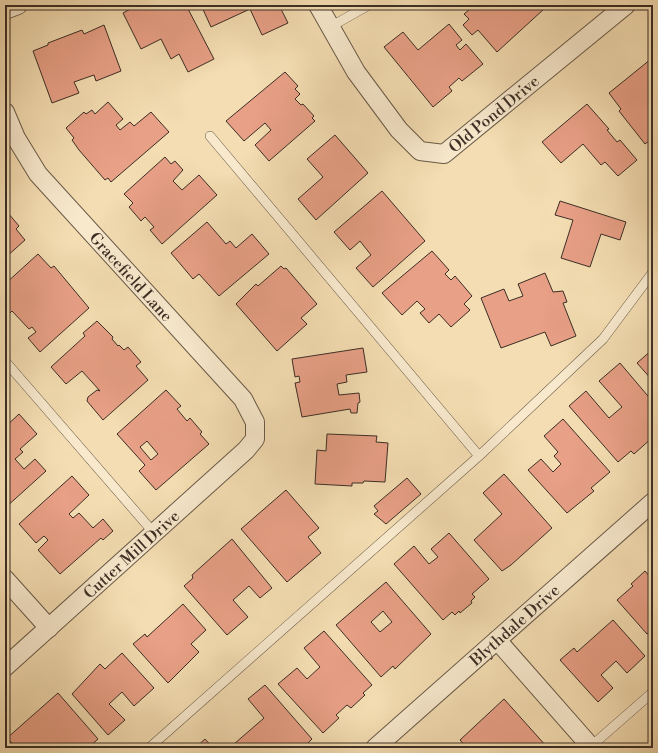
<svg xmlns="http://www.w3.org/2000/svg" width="658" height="753" font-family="'Libre Bodoni',serif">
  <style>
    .building { fill: #e8a086; stroke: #3b2e25; fill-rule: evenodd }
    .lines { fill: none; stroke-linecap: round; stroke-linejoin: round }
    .service-casing { stroke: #695a48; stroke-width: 10 }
    .minor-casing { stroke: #695a48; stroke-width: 20 }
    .service { stroke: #f8e9cd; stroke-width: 9 }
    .minor { stroke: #f8e9cd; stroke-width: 18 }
    .labels { text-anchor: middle; stroke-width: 4; stroke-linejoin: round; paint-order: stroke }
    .street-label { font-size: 16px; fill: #3b2e25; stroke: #f8e9cd }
  </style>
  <rect width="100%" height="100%" fill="#f4ddb2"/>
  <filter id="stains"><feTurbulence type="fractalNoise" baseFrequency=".005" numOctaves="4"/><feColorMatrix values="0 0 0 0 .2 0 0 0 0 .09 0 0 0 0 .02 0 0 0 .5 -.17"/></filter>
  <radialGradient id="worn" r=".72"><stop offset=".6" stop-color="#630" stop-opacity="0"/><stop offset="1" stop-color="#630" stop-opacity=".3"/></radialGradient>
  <path class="building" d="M138 5H186L214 59 188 72 179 54 171 59 161 39 141 49 123 13Z
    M201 5H279L288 23 262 35 250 9 211 27Z
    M475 5H541L544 9 497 52 478 30 472 35 463 25 469 19 464 14Z
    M449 24 462 40 456 45 460 50 466 44 483 64 462 81 459 78 449 87 452 91 433 107 384 47 403 32 418 50Z
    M104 25 121 71 96 81 94 75 74 82 79 93 52 103 33 51 48 45V43L82 30 84 34Z
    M651 59 653 61V138L645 144 619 111 621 109 609 93Z
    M285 72 298 86 295 89 300 94 295 99 301 105 303 104 314 116 312 118 315 121 269 161 255 145 271 130 265 123 244 141 226 121Z
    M108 102 123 119 116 125 120 130 130 122 134 126 151 112 169 132 111 182 108 178 105 180 79 150 72 140 74 138 66 128 84 112 86 114 92 110 95 114Z
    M587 104 609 129 607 130 617 142 620 140 637 160 618 176 605 162 601 165 583 144 561 163 542 142Z
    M335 135 368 173 316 220 298 199 323 177 307 159Z
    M165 157 171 164 175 161 183 170 173 181 182 190 199 175 217 195 162 244 150 230 154 227 145 217 141 221 129 207 133 203 124 194Z
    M382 191 425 241 373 287 356 268 371 255 360 241 350 250 334 232Z
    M560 201 626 222 620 240 601 234 590 267 561 258 573 220 555 215Z
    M8 213 19 226 16 229 25 240 5 258V216Z
    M207 222 226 244 230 241 236 248 252 234 269 254 219 296 199 274 193 279 171 253Z
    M432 251 449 270 445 274 451 280 455 276 472 296 464 304 470 310 451 327 439 314 429 323 420 313 425 309 417 301 402 315 382 293Z
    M38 254 51 268 54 266 89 308 40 352 28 338 36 332 32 327 29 329 12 311 10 313 5 307V284Z
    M281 266 284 269 286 268 317 304 301 318 307 324 277 351 236 304 256 284 258 286Z
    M545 273 553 292 563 291 567 302 563 303 576 336 551 346 545 332 501 348 481 298 504 289 509 301 523 296 518 284Z
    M97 321 113 337 112 339 118 346 119 345 124 350 128 347 141 362 136 366 148 380 103 420 87 401 88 397 97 390 100 391 82 371 66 384 51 367 85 336 83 333Z
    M363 348 367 372 346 375 347 382 337 384 339 395 359 393 360 402 358 403 357 413H351L350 409 302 417 295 383 300 382 299 376 295 377 292 359Z
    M653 349V381L637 363Z
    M620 363 653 402V437L634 454 631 451 618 462 569 406 586 391 609 418 622 407 599 381Z
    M166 390 181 406 177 409 187 421 190 418 202 432 200 434 209 444 156 490 139 471 145 465 117 434ZM147 441 158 454 151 460 140 447Z
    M19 414 37 434 20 449 23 452 15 459 24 469 35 459 46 471 5 508V427Z
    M563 419 610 472 591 488 594 491 567 513 528 470 541 459 553 472 561 464 554 456 558 452 544 436Z
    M327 434 377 436 376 442 388 443 385 482 364 481 363 483H352V486L315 484 317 450 326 451Z
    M504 474 552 528 511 565 502 571 474 540 502 514 483 493Z
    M72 476 89 495 69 514 73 518 79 513 93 528 103 519 113 531 103 540 101 538 60 574 38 550 48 540 44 536 36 543 19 524Z
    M407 478 421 494 386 524 374 514 378 511 374 506Z
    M286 490 319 528 308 537 321 553 287 582 241 529Z
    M449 533 489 579 472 594 475 597 471 601 472 603 460 613 459 611 455 615 452 612 443 620 394 564 414 546 429 564 438 557 431 549Z
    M232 539 272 588 260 598 249 586 233 600 248 617 227 635 184 586 193 578 192 575Z
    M645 571 650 577 653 574V628L647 634 617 600 633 586 631 584Z
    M386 582 431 634 395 669 393 666 381 677 336 625ZM383 611 392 622 380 632 371 622Z
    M183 604 206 630 191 644 199 652 168 683 133 644 145 634 147 637Z
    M613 620 645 656 627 673 616 661 601 675 613 688 598 702 560 660 574 648 577 652Z
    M324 631 372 685 363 693 365 695 351 708 347 705 336 715 339 718 323 733 278 684 297 668 307 679 320 667 304 648Z
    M122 653 154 688 134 706 122 692 109 704 125 720 108 735 72 694 100 664 105 669Z
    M265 685 312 739 303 748H238L234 744 264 718 248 699Z
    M58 693 98 739 88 748H17L7 738Z
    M504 699 547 747 546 748H467L460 740Z
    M205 739 213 748H195Z"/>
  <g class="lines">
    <defs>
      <path id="service" d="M330 27 369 5
        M210 136 479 456 603 339 653 272
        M5 361 154 533
        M149 748 479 456
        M589 748 653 692"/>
      <g id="minor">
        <path id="s1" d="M318 5 356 72 399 130 420 151 444 154 626 5"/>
        <path d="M5 10 18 5"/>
        <path id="s2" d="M5 112 16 138 38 174 243 399 255 422V439L246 450 5 667"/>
        <path d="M5 579 49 628"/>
        <path d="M497 640 592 748"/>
        <path id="s3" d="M375 748 653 502"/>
      </g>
    </defs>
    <use href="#service" class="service-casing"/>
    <use href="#minor" class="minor-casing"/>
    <use href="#service" class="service"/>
    <use href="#minor" class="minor"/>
  </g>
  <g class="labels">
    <g class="street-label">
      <text dy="6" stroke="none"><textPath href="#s1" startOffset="267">Old Pond Drive</textPath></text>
      <text dy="6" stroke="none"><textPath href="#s2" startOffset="209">Gracefield Lane</textPath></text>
      <text transform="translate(131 554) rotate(-42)" y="6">Cutter Mill Drive</text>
      <text dy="6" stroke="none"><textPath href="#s3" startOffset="186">Blythdale Drive</textPath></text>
    </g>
  </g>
  <rect width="658" height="753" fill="none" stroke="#f4ddb2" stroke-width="20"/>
  <rect x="6" y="6" width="646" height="741" fill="none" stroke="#3b2e25" stroke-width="2"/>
  <rect x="10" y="10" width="638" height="733" fill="none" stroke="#3b2e25"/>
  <rect width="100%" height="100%" filter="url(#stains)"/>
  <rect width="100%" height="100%" fill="url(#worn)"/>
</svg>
